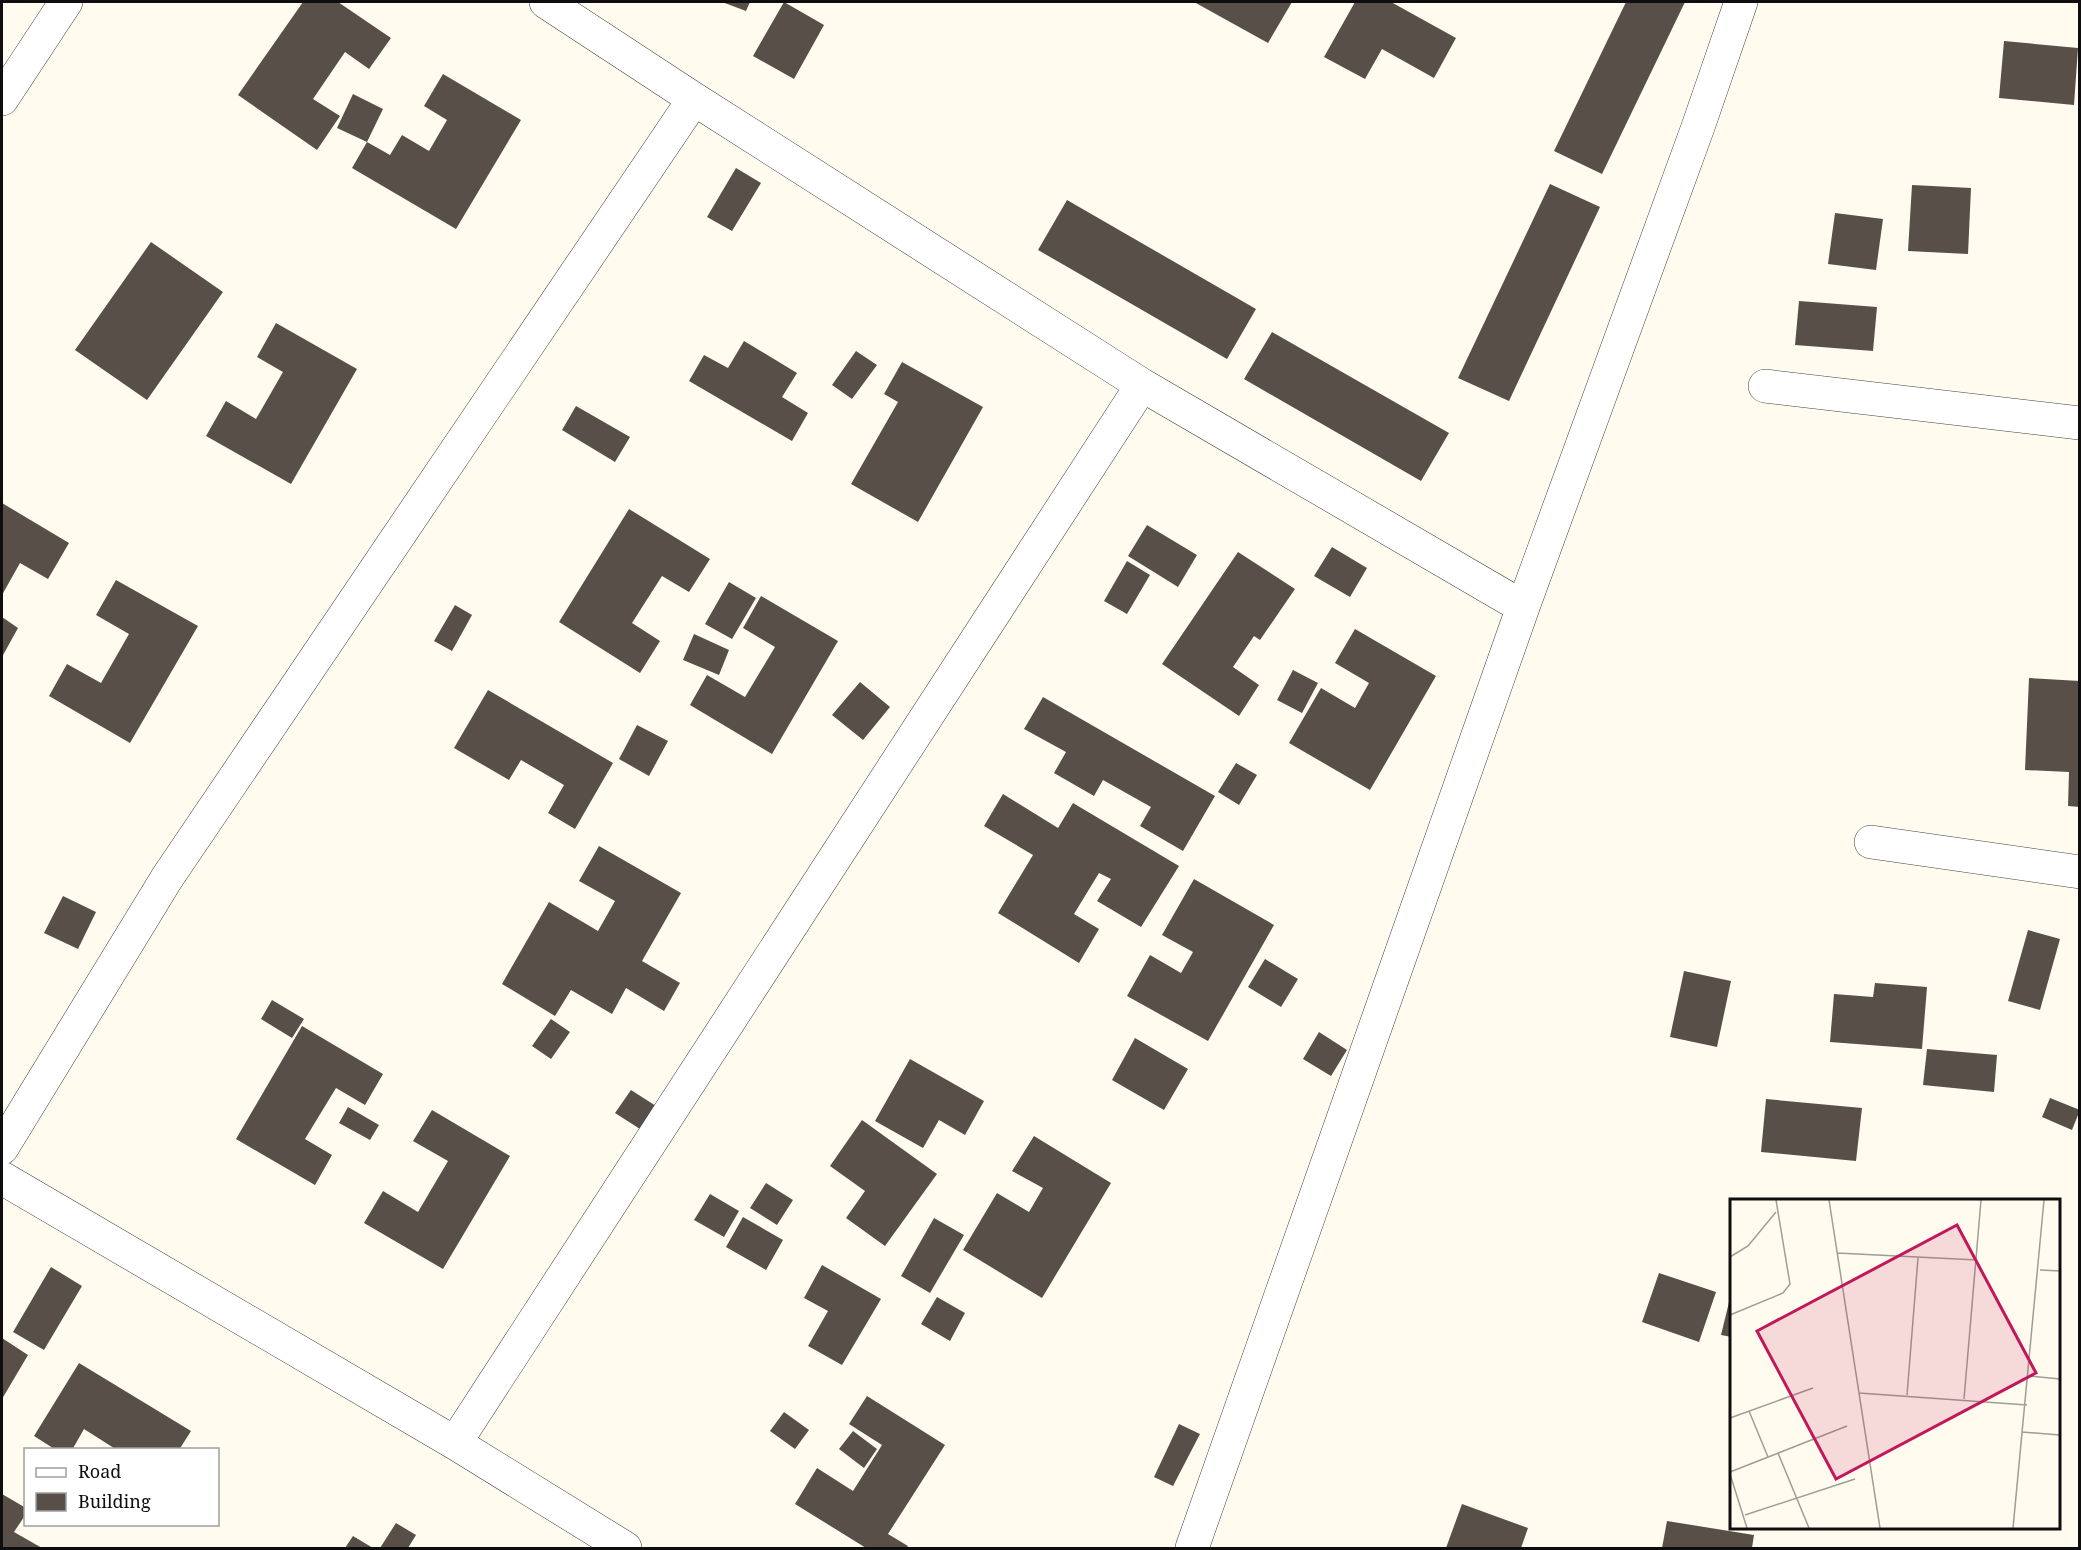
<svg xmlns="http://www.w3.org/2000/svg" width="2081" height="1550" font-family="'Noto Serif',serif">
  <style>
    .building { fill: #584f49 }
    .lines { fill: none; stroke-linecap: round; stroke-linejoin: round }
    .street-casing { stroke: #414141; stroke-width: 34 }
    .street { stroke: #fff; stroke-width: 33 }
    .inset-road { fill: none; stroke: #9f9d95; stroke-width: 1.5 }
    .view { fill: #c2185b; fill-opacity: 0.15; stroke: #c2185b; stroke-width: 3 }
    .inset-edge { fill: none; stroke: #0e0e0e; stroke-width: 3 }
  </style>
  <rect width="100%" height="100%" fill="#fffcef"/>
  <path class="building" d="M303 2H338L391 38 369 69 345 52 313 99 340 116 317 150 238 95Z
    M722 2H750L746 11Z
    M784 2 824 25 794 79 753 56Z
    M1194 2H1292L1268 43Z
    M1355 2H1391L1456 38 1434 78 1382 49 1365 79 1324 57Z
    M1626 2H1685L1602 174 1554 151Z
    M2004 41 2078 48 2074 105 1999 98Z
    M443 74 521 120 456 229 352 168 367 142 337 128 353 94 383 109 367 142 390 155 402 135 429 151 447 120 424 106Z
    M736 168 761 183 732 231 707 217Z
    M1550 184 1600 207 1509 401 1458 378Z
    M1912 185 1971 188 1968 254 1908 251Z
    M1067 200 1256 309 1227 359 1038 250Z
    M1835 213 1883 219 1876 270 1828 264Z
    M151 242 223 292 147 400 75 350Z
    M1799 301 1877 307 1873 351 1795 345Z
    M276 323 357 369 291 484 206 436 226 401 256 419 283 372 257 357Z
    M1272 332 1449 433 1421 481 1244 379Z
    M744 341 797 373 782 397 808 413 792 441 689 381 704 355 728 368Z
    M856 351 877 365 852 399 832 385Z
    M902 362 983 407 918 522 851 484 898 402 884 394Z
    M576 406 630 437 615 462 562 430Z
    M2 503 69 543 48 579 20 563 2 595Z
    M629 509 710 559 689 592 662 576 632 623 660 641 640 673 559 622Z
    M1147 525 1197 555 1178 587 1128 556Z
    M1332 547 1367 568 1350 597 1314 576Z
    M1238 552 1295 589 1260 640 1254 636 1233 667 1259 685 1239 716 1162 664Z
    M1127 561 1150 575 1127 614 1104 601Z
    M116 580 198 626 130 743 49 696 67 664 101 683 129 634 96 615Z
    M729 582 756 598 732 639 705 624Z
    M761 596 838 641 772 754 690 705 707 675 745 697 775 647 743 628Z
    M455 605 472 615 452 651 434 641Z
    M2 617 18 628 2 657Z
    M1355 629 1436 676 1370 790 1289 743 1321 688 1355 708 1369 683 1335 663Z
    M694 634 729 650 719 675 683 660Z
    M1293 670 1318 683 1302 713 1277 700Z
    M2029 678 2080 681V807L2068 806 2069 772 2025 770Z
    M860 682 890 707 863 740 832 715Z
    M488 690 613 763 575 829 548 813 564 785 521 760 509 780 454 748Z
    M1043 697 1215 796 1183 851 1140 826 1151 807 1103 780 1094 796 1054 773 1066 752 1024 729Z
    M637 725 668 741 649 776 619 759Z
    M1236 763 1257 775 1239 805 1218 792Z
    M1003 794 1058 828 1073 803 1179 866 1141 927 1097 901 1111 879 1099 873 1074 914 1099 929 1079 963 998 913 1033 855 984 826Z
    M599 846 681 893 642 961 680 983 664 1011 626 988 612 1014 571 990 555 1016 502 984 549 902 598 931 615 901 579 881Z
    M1194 879 1274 925 1208 1041 1127 996 1150 955 1181 973 1193 952 1162 935Z
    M63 896 96 912 78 949 44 933Z
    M2028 930 2060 939 2040 1010 2008 1001Z
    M1265 959 1298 979 1281 1007 1248 987Z
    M1684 971 1731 981 1717 1047 1670 1037Z
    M1875 983 1927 987 1922 1049 1830 1042 1834 994 1873 997Z
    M272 1000 304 1019 292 1038 261 1019Z
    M551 1019 570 1032 551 1059 532 1046Z
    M302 1026 383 1074 365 1105 336 1088 305 1139 332 1155 315 1185 236 1139Z
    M1319 1032 1347 1050 1331 1076 1303 1059Z
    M1135 1038 1188 1069 1164 1110 1112 1080Z
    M1927 1049 1997 1055 1994 1092 1923 1085Z
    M910 1059 984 1101 965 1135 939 1120 923 1148 875 1121Z
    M631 1090 656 1106 640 1129 615 1113Z
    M2050 1098 2080 1110 2072 1130 2042 1117Z
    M1766 1099 1862 1108 1856 1161 1761 1152Z
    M348 1107 379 1125 370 1140 339 1123Z
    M432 1110 510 1156 443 1269 364 1223 383 1191 418 1212 448 1161 413 1141Z
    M862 1120 937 1174 885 1246 846 1218 865 1191 830 1166Z
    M1034 1136 1111 1183 1042 1298 963 1250 997 1193 1029 1212 1043 1188 1012 1171Z
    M766 1183 793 1200 777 1225 750 1208Z
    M710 1194 739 1211 724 1237 694 1220Z
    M743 1217 783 1240 766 1270 726 1247Z
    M934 1218 964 1235 930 1293 901 1276Z
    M822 1265 881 1299 842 1365 808 1346 828 1311 804 1298Z
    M51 1267 82 1286 44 1350 13 1332Z
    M1659 1273 1716 1292 1699 1342 1642 1322Z
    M1732 1290V1337L1721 1335Z
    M937 1297 965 1313 950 1341 921 1324Z
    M2 1338 28 1355 2 1399Z
    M79 1363 191 1431 179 1450H117L84 1429 72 1450H56L34 1436Z
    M867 1396 945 1445 888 1534 908 1546 907 1548H866L795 1504 817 1468 853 1491 882 1445 849 1424Z
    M784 1412 809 1430 795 1449 770 1431Z
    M1179 1424 1200 1434 1173 1486 1154 1477Z
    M853 1431 877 1449 864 1468 839 1449Z
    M2 1494 26 1508V1514L14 1532 42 1548H2Z
    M1462 1504 1528 1528 1521 1548H1446Z
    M1667 1521 1754 1535 1752 1548H1662Z
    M396 1523 416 1535 408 1548H380Z
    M353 1536 373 1548H345Z"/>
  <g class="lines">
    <defs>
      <path id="street" d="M546 2 694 99 1142 385 1523 607
        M2 99 66 2
        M1765 386 2080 423
        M1871 842 2080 872
        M2 1148 167 878 694 99
        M2 1178 455 1443 625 1548
        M455 1443 1142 385
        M1192 1548 1523 607 1698 127 1741 2"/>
    </defs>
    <use href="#street" class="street-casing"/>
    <use href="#street" class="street"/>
  </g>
  <g transform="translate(1730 1199)">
    <rect width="330" height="330" fill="#fffcef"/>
    <path class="inset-road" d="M99 1 150 329M107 54 247 61M0 58 18 47 46 13M310 71 330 72M0 116 53 94 60 85 46 1M299 177 330 180M129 194 297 206M177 196 188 59M234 200 251 1M19 212 38 258M0 219 83 189M292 233 330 236M48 254 79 329M0 273 117 227M0 275 17 329M15 316 125 280M283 329 314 1"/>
    <path class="view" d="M227 26 306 174 106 280 27 132Z"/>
    <rect width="330" height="330" class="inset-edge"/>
  </g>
  <rect width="2081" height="1550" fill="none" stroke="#0e0e0e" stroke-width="6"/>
  <rect x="24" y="1448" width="195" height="78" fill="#ffffff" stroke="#9f9f9f" stroke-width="1.5"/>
  <rect x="36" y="1468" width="30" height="9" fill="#ffffff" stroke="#9f9f9f" stroke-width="1.5"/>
  <text x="78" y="1478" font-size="18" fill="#0e0e0e">Road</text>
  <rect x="36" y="1493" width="30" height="18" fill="#584f49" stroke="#9f9f9f" stroke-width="1.5"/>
  <text x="78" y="1508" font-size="18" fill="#0e0e0e">Building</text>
</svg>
